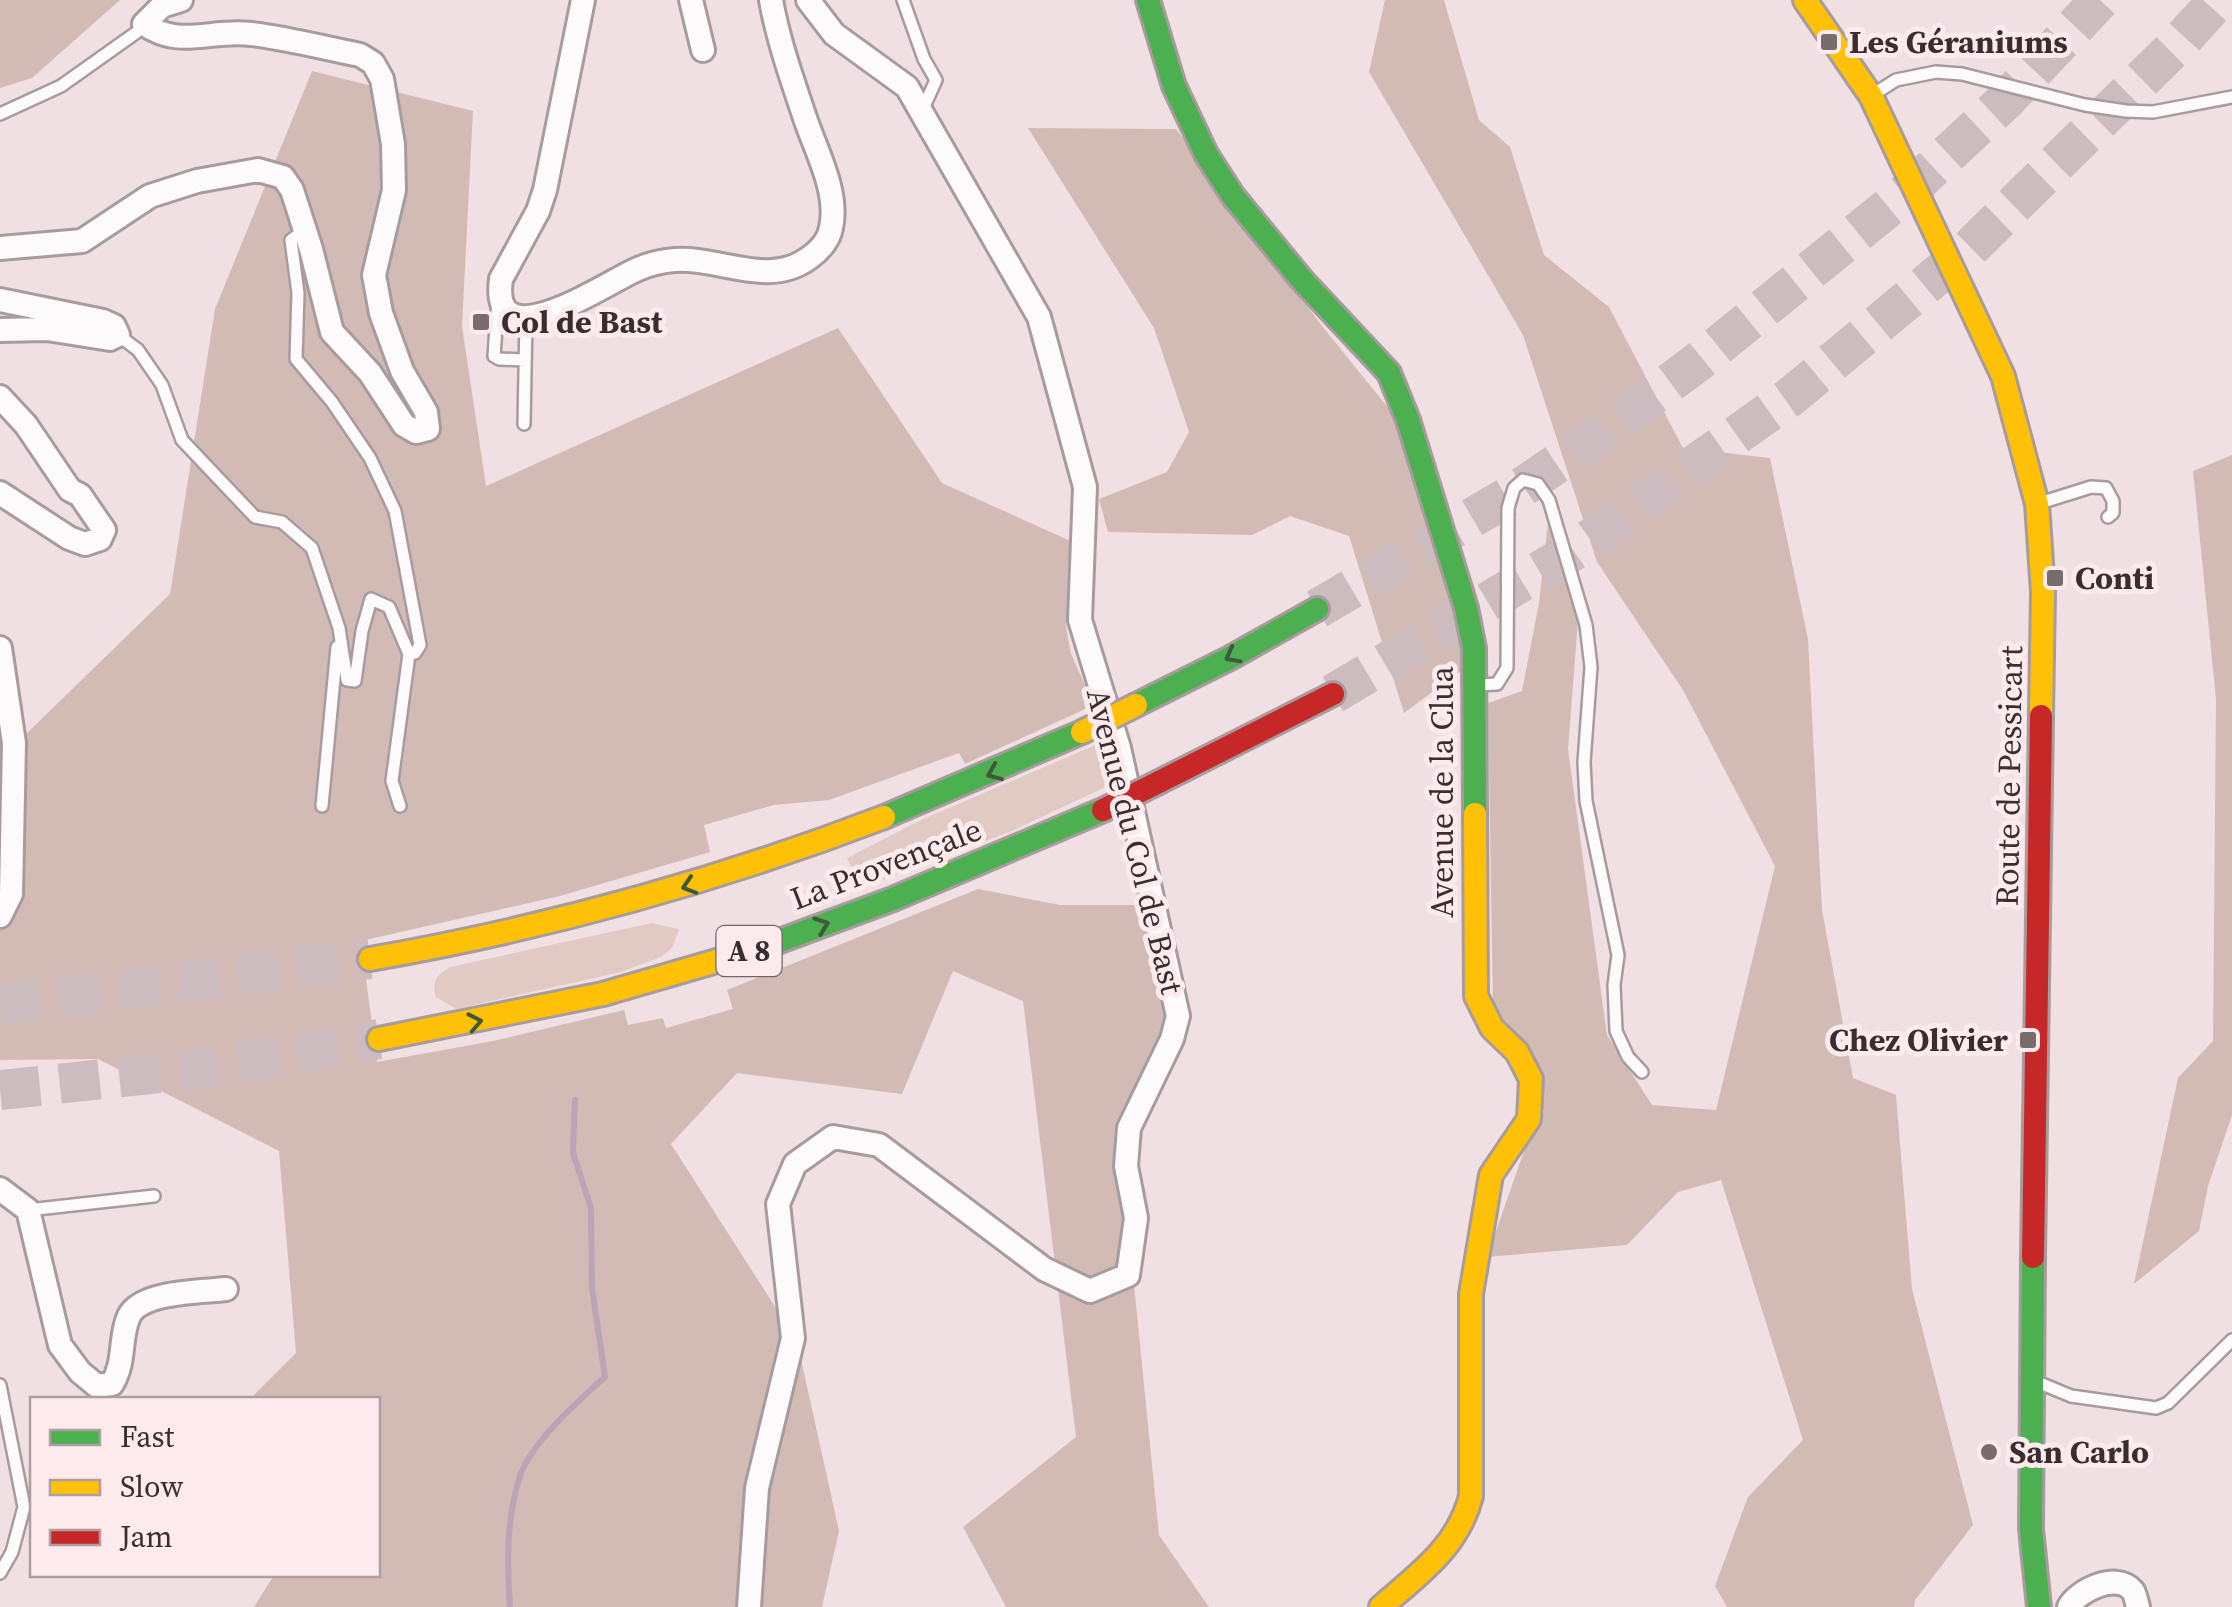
<svg xmlns="http://www.w3.org/2000/svg" width="2232" height="1607" font-family="'Source Serif 4',serif">
  <style>
    .green { fill: #e2cac4 }
    .forest { fill: #d3bbb5 }
    .lines { fill: none; stroke-linecap: round; stroke-linejoin: round }
    .stream { stroke: #baa4b5; stroke-width: 6 }
    .highway-tunnel { stroke: #ccbcbf; stroke-width: 40; stroke-dasharray: 40 20; stroke-linecap: butt }
    .lane-casing { stroke: #a89b9e; stroke-width: 16 }
    .street-casing { stroke: #a89b9e; stroke-width: 28 }
    .fast-casing { stroke: #a89b9e; stroke-width: 28 }
    .slow-casing { stroke: #a89b9e; stroke-width: 28 }
    .jam-casing { stroke: #a89b9e; stroke-width: 28 }
    .lane { stroke: #fdfafb; stroke-width: 11 }
    .street { stroke: #fdfafb; stroke-width: 22 }
    .fast { stroke: #4caf50; stroke-width: 22 }
    .slow { stroke: #ffc107; stroke-width: 22 }
    .jam { stroke: #c62828; stroke-width: 22 }
    .slow-bridge-casing { stroke: #a89b9e; stroke-width: 28; stroke-linecap: butt }
    .jam-bridge-casing { stroke: #a89b9e; stroke-width: 28; stroke-linecap: butt }
    .slow-bridge { stroke: #ffc107; stroke-width: 22 }
    .jam-bridge { stroke: #c62828; stroke-width: 22 }
    .oneway { stroke: #3f5a3b }
    .poi-dot { fill: #796c6e; stroke: #fceaed; stroke-width: 4 }
    .labels { text-anchor: middle; stroke-width: 10; stroke-linejoin: round; paint-order: stroke }
    .shield { fill: #fceaed; stroke: #736668; stroke-width: 2.5 }
    .shield-label { font-size: 30px; font-weight: bold; fill: #382d2f }
    .poi-label { font-size: 32px; font-weight: bold; fill: #382d2f; stroke: #fceaed; text-anchor: start }
    .street-label { font-size: 32px; fill: #382d2f; stroke: #fceaed }
  </style>
  <rect width="100%" height="100%" fill="#f1e0e3"/>
  <path class="green" d="M1100 743 1112 784 1012 831 861 888 847 858 921 820Z
    M652 923 679 929 672 948 661 957 621 972 456 1009 436 997C431 981 437 975 450 967Z"/>
  <path class="forest" d="M0 0H120L32 78 0 88Z
    M1385 0H1444L1479 120 1510 147 1544 255 1609 307 1683 448 1770 458 1808 639 1822 910 1853 1078 1896 1095 1912 1289 1973 1525 1915 1600 1914 1607H1727L1715 1586 1748 1497 1803 1440 1721 1180 1678 1192 1627 1245 1487 1257 1524 1151 1544 1112 1493 1012 1488 703 1522 691 1539 603 1548 522 1578 621 1568 749 1607 1035 1652 1105 1716 1110 1775 866 1683 690 1597 562 1523 335 1369 72Z
    M312 71 473 111 462 326 486 486 838 328 942 483 1075 543 1066 626 1071 654 1094 705 965 764 959 753 829 800 774 805 704 825 710 852 560 896 361 941 377 1062 493 1041 624 1010 628 1025 663 1018 666 1028 733 1009 727 990 978 889 1060 905H1141L1166 1014 1159 1051 1129 1099 1120 1144 1159 1535 1209 1607H1006L963 1527 1076 1437 1023 1001 953 971 902 1094 737 1073 671 1144 797 1341 839 1531 822 1607H254L274 1575 378 1574V1400L250 1399 296 1353 279 1151 98 1059 0 1060V766L25 735 170 594 215 309Z
    M1028 128 1176 129 1322 326 1398 420 1465 640 1462 670 1404 713 1349 536 1290 516 1252 535 1108 532 1099 499 1167 472 1189 432 1154 328Z
    M2232 455V1115L2208 1186 2199 1231 2134 1284 2178 1078 2213 1041 2216 699 2193 471Z"/>
  <g class="lines">
    <path class="stream" d="M510 1607C507 1563 506 1519 520 1476 531 1443 579 1400 605 1377L592 1288 591 1208 573 1153 575 1100"/>
    <path class="highway-tunnel" d="M1317 609 1509 496 1602 433 1698 362 1906 193 2006 100 2100 0
      M1333 694 1570 553 1789 398 1970 248 2179 43 2218 0
      M0 1004 370 959
      M0 1090 198 1069 379 1039"/>
    <defs>
      <path id="lane" d="M903 0 924 59 936 80 922 111
        M1874 94 1896 80 1936 72 1962 74 2085 105 2126 111 2153 112 2232 97
        M0 114 61 86 137 32 144 24
        M498 299 494 356 499 359 525 360
        M118 335 138 350 162 385 182 440 255 517 282 522 312 548 339 628 347 680 355 681 362 631 371 599 389 607 409 654 415 653 420 645 395 511 370 458 332 402 296 359 298 293 291 240 305 230
        M524 424 526 318
        M2040 503 2091 487 2106 488 2113 501V513L2108 517
        M1478 685 1497 684 1507 668 1508 508 1514 488 1523 480 1538 484 1549 500 1586 625 1591 667 1584 762 1586 801 1618 955 1614 985 1616 1031 1628 1057 1642 1072
        M322 806 337 647
        M400 806 392 781 409 654
        M28 1210 154 1196
        M2035 1381 2071 1396 2156 1408 2168 1403 2232 1340
        M0 1385 24 1507 12 1552 0 1573"/>
      <path id="street" d="M583 0 545 190 538 211 501 279C489 365 610 280 638 269 649 264 662 261 675 260 720 257 768 288 809 258 819 251 829 240 831 228 839 192 816 151 805 118 792 79 778 40 771 0
        M691 0 703 50
        M0 248 82 241 150 196 197 181 258 170 283 177 292 190 311 249 332 332 370 373 404 425 416 432 428 429 426 412 402 371 381 313 374 275 394 190 393 144 382 79 373 63 360 55C324 48 287 38 251 34 210 29 180 49 144 24L162 6 181 0
        M0 300 103 321 114 326 118 335 110 339 47 329 0 330
        M0 397 26 425 70 490 80 495 104 530 100 539 85 544 69 538 0 493
        M0 648 14 743 11 894 0 916
        M0 1189 28 1210 60 1345 80 1372 97 1386 112 1384C126 1361 119 1337 129 1316 141 1291 202 1292 226 1289
        M749 1607 757 1488 793 1338 778 1204 795 1164 833 1137 879 1145 1044 1269 1090 1291 1128 1275 1136 1218 1126 1166 1129 1128 1172 1039 1178 1016 1119 748 1080 620 1085 487 1039 317 907 87 834 34 808 0
        M2069 1607C2077 1591 2117 1571 2133 1591 2135 1594 2137 1603 2138 1607"/>
      <path id="fast" d="M1148 0 1174 86 1206 154 1233 196 1302 280 1389 373 1408 420 1466 608 1474 648 1475 814
        M1136 705 1230 658 1317 609
        M884 817 1082 732
        M758 949 893 899 1103 810
        M2033 1257 2031 1529 2039 1607"/>
      <path id="slow" d="M1805 0 1871 96 2003 376 2037 504 2043 592 2041 716
        M370 959C547 928 717 881 884 817
        M379 1039 603 994 758 949
        M1381 1607C1419 1574 1458 1547 1471 1496V1294L1491 1175 1529 1119 1531 1079 1517 1052 1492 1028 1476 996 1475 814"/>
      <path id="jam" d="M1159 782 1333 694
        M2033 1257 2041 716"/>
    </defs>
    <use href="#lane" class="lane-casing"/>
    <use href="#street" class="street-casing"/>
    <use href="#fast" class="fast-casing"/>
    <use href="#slow" class="slow-casing"/>
    <use href="#jam" class="jam-casing"/>
    <use href="#lane" class="lane"/>
    <use href="#street" class="street"/>
    <use href="#fast" class="fast"/>
    <use href="#slow" class="slow"/>
    <use href="#jam" class="jam"/>
    <defs>
      <path id="slow-bridge" d="M1082 732 1136 705"/>
      <path id="jam-bridge" d="M1103 810 1159 782"/>
    </defs>
    <use href="#slow-bridge" class="slow-bridge-casing"/>
    <use href="#jam-bridge" class="jam-bridge-casing"/>
    <use href="#slow-bridge" class="slow-bridge"/>
    <use href="#jam-bridge" class="jam-bridge"/>
  </g>
  <defs><path id="oneway-chevron" d="M-2-3.5L2.5 0L-2 3.5" fill="none" stroke-width="1.6" stroke-linecap="round" stroke-linejoin="round" transform="scale(2.5)"/></defs>
  <g class="oneway">
    <use href="#oneway-chevron" transform="translate(1232 656) rotate(152)"/>
    <use href="#oneway-chevron" transform="translate(994 773) rotate(157)"/>
    <use href="#oneway-chevron" transform="translate(689 886) rotate(162)"/>
    <use href="#oneway-chevron" transform="translate(822 925) rotate(-20)"/>
    <use href="#oneway-chevron" transform="translate(475 1022) rotate(-11)"/>
  </g>
  <g class="poi-dot">
    <rect x="1819" y="32" width="20" height="20" rx="5"/>
    <rect x="471" y="312" width="20" height="20" rx="5"/>
    <rect x="2045" y="568" width="20" height="20" rx="5"/>
    <rect x="2018" y="1030" width="20" height="20" rx="5"/>
    <circle cx="1989" cy="1452" r="10"/>
  </g>
  <g class="labels">
    <rect class="shield" x="716.5" y="926" width="65" height="50" rx="8"/>
    <g class="shield-label">
      <text x="749" y="961">A 8</text>
    </g>
    <g class="poi-label">
      <text x="1849" y="53">Les Géraniums</text>
      <text x="501" y="333">Col de Bast</text>
      <text x="2075" y="589">Conti</text>
      <text x="2008" y="1051" text-anchor="end">Chez Olivier</text>
      <text x="2009" y="1463">San Carlo</text>
    </g>
    <g class="street-label">
      <text transform="translate(2009 776) rotate(-89)" y="11">Route de Pessicart</text>
      <text transform="translate(1442 792) rotate(-90)" y="11">Avenue de la Clua</text>
      <text transform="translate(1135 841) rotate(76)" y="11">Avenue du Col de Bast</text>
      <text transform="translate(886 864) rotate(-21)" y="11">La Provençale</text>
    </g>
  </g>
  <rect x="30" y="1397" width="350" height="180" fill="#fceaed" stroke="#ae9ea1" stroke-width="2.5"/>
  <rect x="50" y="1430" width="50" height="15" fill="#4caf50" stroke="#ae9ea1" stroke-width="2.5"/>
  <text x="120" y="1447" font-size="30" fill="#382d2f">Fast</text>
  <rect x="50" y="1480" width="50" height="15" fill="#ffc107" stroke="#ae9ea1" stroke-width="2.5"/>
  <text x="120" y="1497" font-size="30" fill="#382d2f">Slow</text>
  <rect x="50" y="1530" width="50" height="15" fill="#c62828" stroke="#ae9ea1" stroke-width="2.5"/>
  <text x="120" y="1547" font-size="30" fill="#382d2f">Jam</text>
</svg>
